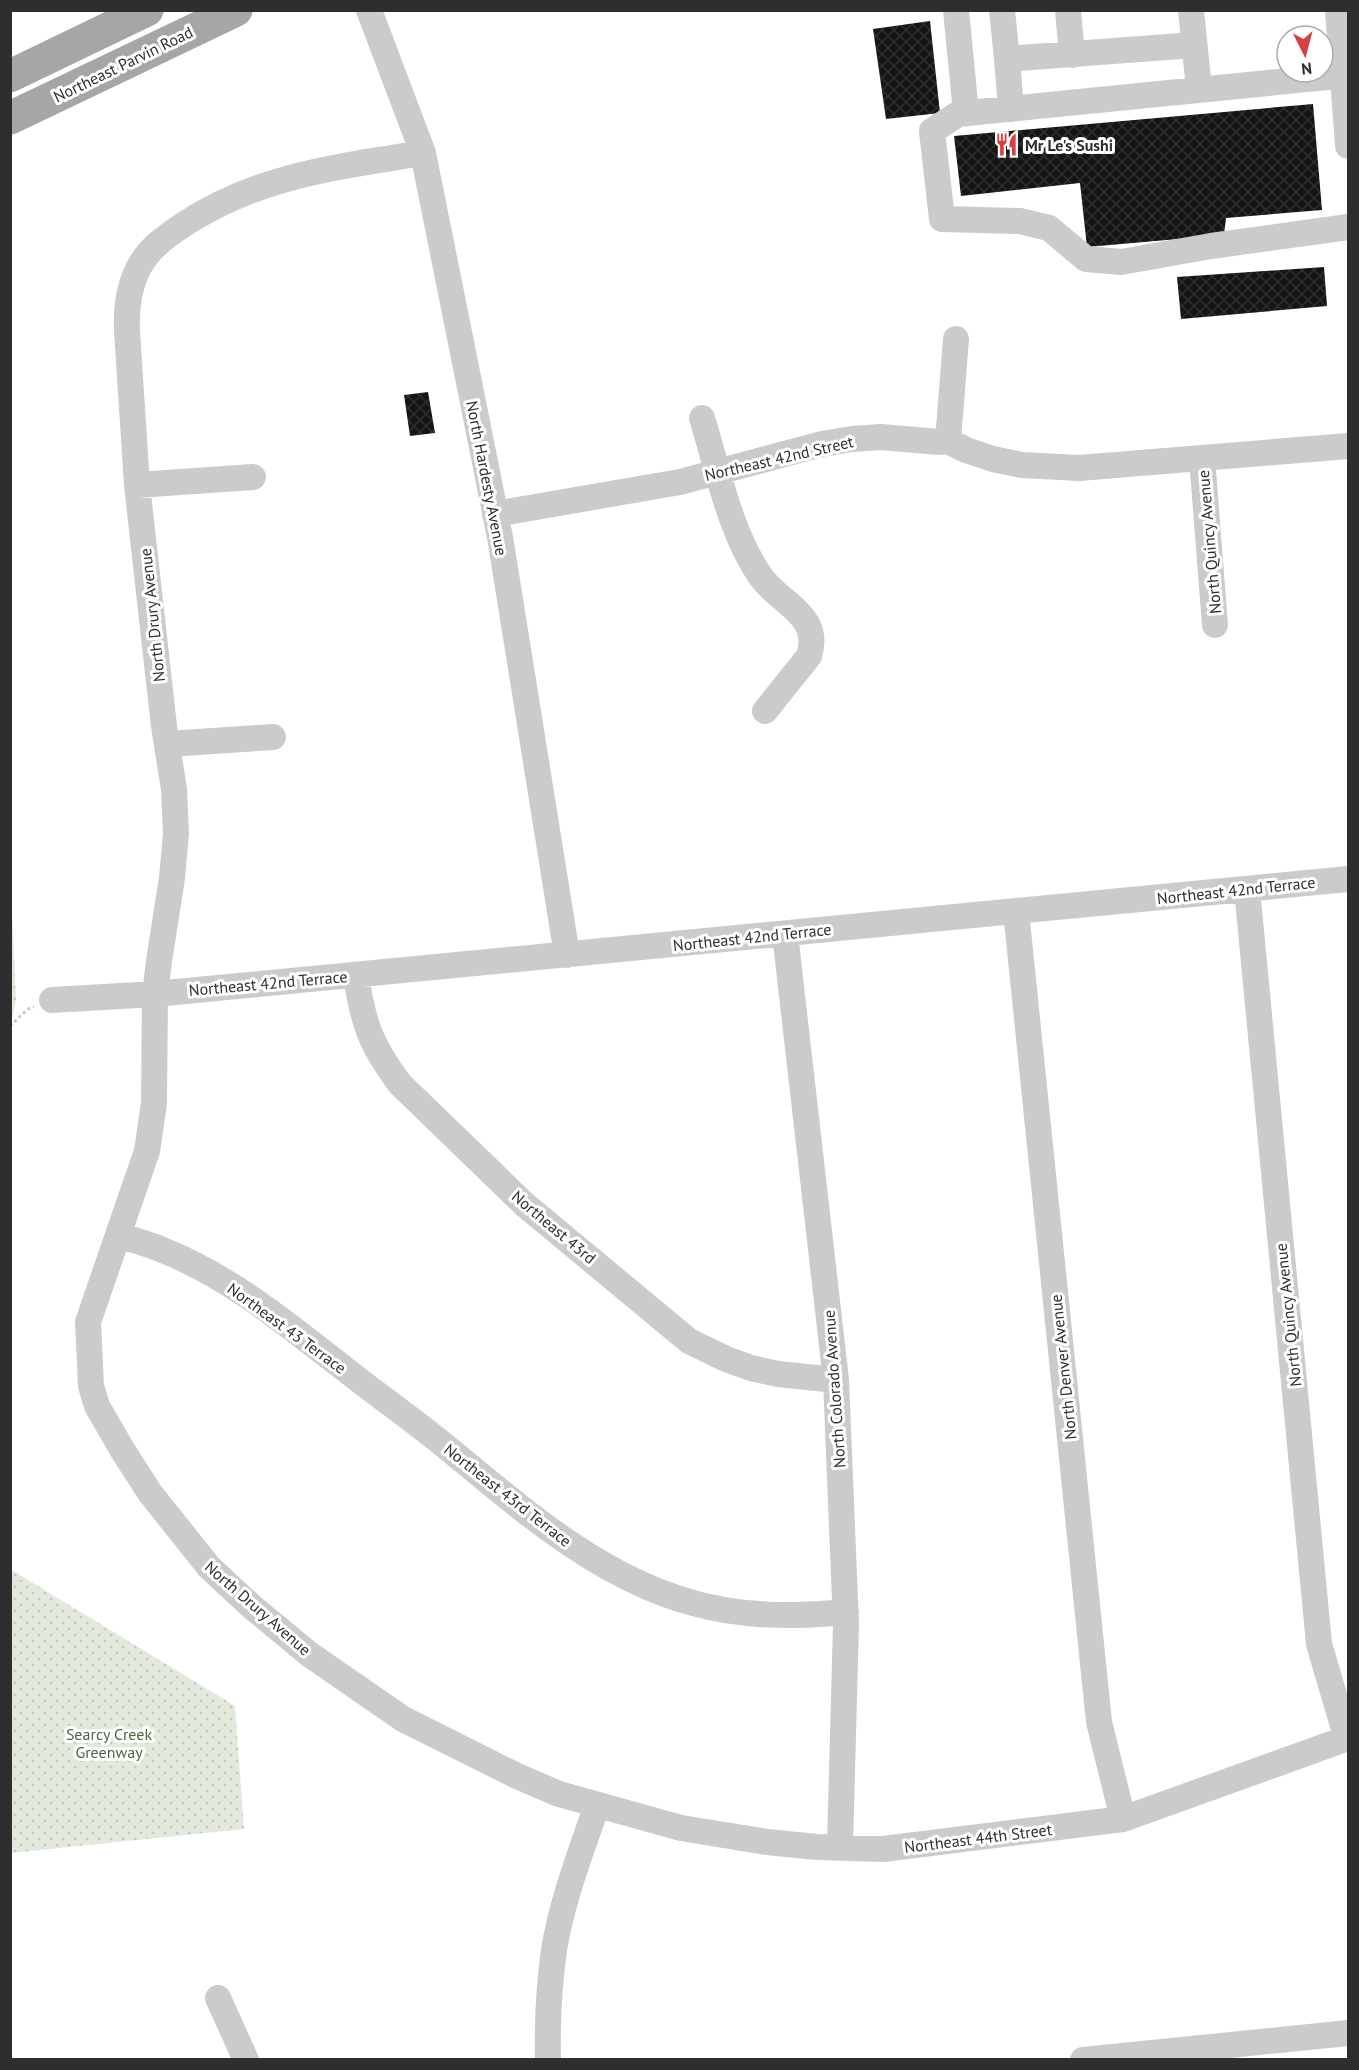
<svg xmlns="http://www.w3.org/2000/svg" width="1359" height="2070" font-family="'PT Sans',sans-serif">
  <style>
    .grass { fill: url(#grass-dots) }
    .building { fill: url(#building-cross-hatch) }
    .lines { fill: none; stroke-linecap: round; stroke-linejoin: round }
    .path { stroke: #cbcbcb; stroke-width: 3; stroke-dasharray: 3 3; stroke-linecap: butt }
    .minor { stroke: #cbcbcb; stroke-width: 26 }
    .major { stroke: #a6a6a6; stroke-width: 33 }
    .labels { text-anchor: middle; stroke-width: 6; stroke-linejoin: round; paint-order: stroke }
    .street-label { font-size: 16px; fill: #2e2e2e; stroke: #fff }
    .poi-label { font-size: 16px; font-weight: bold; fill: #2e2e2e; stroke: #fff; text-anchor: start }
    .park-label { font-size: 16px; fill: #4f653f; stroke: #fff }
  </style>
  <defs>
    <pattern id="grass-dots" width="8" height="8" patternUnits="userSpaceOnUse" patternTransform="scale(1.5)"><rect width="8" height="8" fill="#e3eadd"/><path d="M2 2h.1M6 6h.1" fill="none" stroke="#c3c9be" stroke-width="1.8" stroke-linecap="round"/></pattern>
    <pattern id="building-cross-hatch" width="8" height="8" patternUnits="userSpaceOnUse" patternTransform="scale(1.5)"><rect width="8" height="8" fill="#151515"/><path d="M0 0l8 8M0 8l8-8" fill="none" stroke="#2f2f2f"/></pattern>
  </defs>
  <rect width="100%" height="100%" fill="#fff"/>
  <path class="grass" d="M11 888 16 1000 11 1024H10Z
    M10 1569 235 1706 244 1829 11 1853Z"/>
  <path class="building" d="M930 21 940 113 886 119 873 29Z
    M1313 104 1322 210 1226 218 1224 235 1087 247 1080 183 961 196 954 136Z
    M1324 267 1327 306 1181 319 1177 277Z
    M428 392 435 433 410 436 404 395Z"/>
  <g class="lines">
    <path class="path" d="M10 1026 28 1009 34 1007"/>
    <path class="minor" d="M369 10 423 153 500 537 567 955
      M956 10 966 113
      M1002 10 1007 59
      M1068 10 1072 55
      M1191 10 1199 89
      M1338 10 1348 146
      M1348 75 958 114 932 131 942 219 1020 221 1049 228 1086 259 1121 262 1211 246 1348 227
      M1011 109 1007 59 1194 45
      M423 153C337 167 259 175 183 225 165 237 148 249 138 269 128 289 126 309 127 331L137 485 164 726 174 789 176 834 172 878 159 961 155 994 154 1103 147 1151 88 1322 91 1386 97 1406 123 1451 150 1493 209 1567 251 1606 309 1654 403 1719 517 1776 559 1794 681 1828 767 1842 817 1847 883 1849 1123 1819 1348 1738
      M702 418C718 470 730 533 761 577 781 605 822 615 809 656L765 711
      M948 441 956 339
      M1202 458 1215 625
      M137 485 253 477
      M495 514 680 482 822 444 852 439 881 437 939 442 948 441 966 450 993 459 1022 465 1079 468 1348 446
      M168 744 273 737
      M1247 889 1319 1644 1347 1739
      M1016 911 1099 1722 1123 1819
      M785 934 836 1380 846 1624 840 1846
      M356 975C363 1024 371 1045 400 1084L524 1204 689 1341 726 1359 751 1368 778 1374 836 1380
      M52 1000 155 994 1348 879
      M118 1235C133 1240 150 1244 165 1251 232 1278 289 1326 346 1370 380 1397 416 1422 450 1450 523 1510 600 1578 693 1603 743 1617 794 1617 846 1612
      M218 1998 246 2060
      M548 2060C547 2023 549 1986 554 1950 562 1900 581 1852 597 1805
      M1083 2060 1348 2033"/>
    <path class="major" d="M10 76 147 10
      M10 118 236 10"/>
  </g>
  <defs>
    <symbol id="restaurant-bare" viewBox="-9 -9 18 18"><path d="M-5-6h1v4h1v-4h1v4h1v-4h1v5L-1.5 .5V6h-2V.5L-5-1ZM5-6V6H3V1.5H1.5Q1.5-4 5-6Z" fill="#d63f43" stroke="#fff" stroke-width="2.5" paint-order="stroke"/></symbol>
  </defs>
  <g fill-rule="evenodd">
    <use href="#restaurant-bare" x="990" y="128" width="33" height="33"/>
  </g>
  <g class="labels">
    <g class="street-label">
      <text transform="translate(123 64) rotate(-26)" y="6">Northeast Parvin Road</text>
      <text transform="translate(779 458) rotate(-13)" y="6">Northeast 42nd Street</text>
      <text transform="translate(487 478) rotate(79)" y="6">North Hardesty Avenue</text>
      <text transform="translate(1209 542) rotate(-95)" y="6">North Quincy Avenue</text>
      <text transform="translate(152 615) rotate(-96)" y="6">North Drury Avenue</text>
      <text transform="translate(1236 890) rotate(-6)" y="6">Northeast 42nd Terrace</text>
      <text transform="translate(752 937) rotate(-6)" y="6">Northeast 42nd Terrace</text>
      <text transform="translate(268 983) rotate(-5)" y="6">Northeast 42nd Terrace</text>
      <text transform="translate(554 1227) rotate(40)" y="6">Northeast 43rd</text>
      <text transform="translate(1288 1315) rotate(-96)" y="6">North Quincy Avenue</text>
      <text transform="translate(287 1328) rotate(36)" y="6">Northeast 43 Terrace</text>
      <text transform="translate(1063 1367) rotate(-96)" y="6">North Denver Avenue</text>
      <text transform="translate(834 1389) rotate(-94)" y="6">North Colorado Avenue</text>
      <text transform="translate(508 1495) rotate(38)" y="6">Northeast 43rd Terrace</text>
      <text transform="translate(258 1608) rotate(41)" y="6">North Drury Avenue</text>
      <text transform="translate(978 1838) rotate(-7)" y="6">Northeast 44th Street</text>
    </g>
    <g class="poi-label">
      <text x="1025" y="151">Mr Le's Sushi</text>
    </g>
    <g class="park-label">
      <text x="109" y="1740">Searcy Creek<tspan x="109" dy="18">Greenway</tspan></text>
    </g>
  </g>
  <rect width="1359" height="2070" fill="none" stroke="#2e2e2e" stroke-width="24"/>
  <g transform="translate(1305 54) rotate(174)"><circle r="28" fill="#ffffff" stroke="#ababab" stroke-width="1.5"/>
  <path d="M0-4.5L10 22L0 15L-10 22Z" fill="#d63f43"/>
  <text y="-9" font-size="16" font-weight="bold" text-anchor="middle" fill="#2e2e2e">N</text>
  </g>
</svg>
